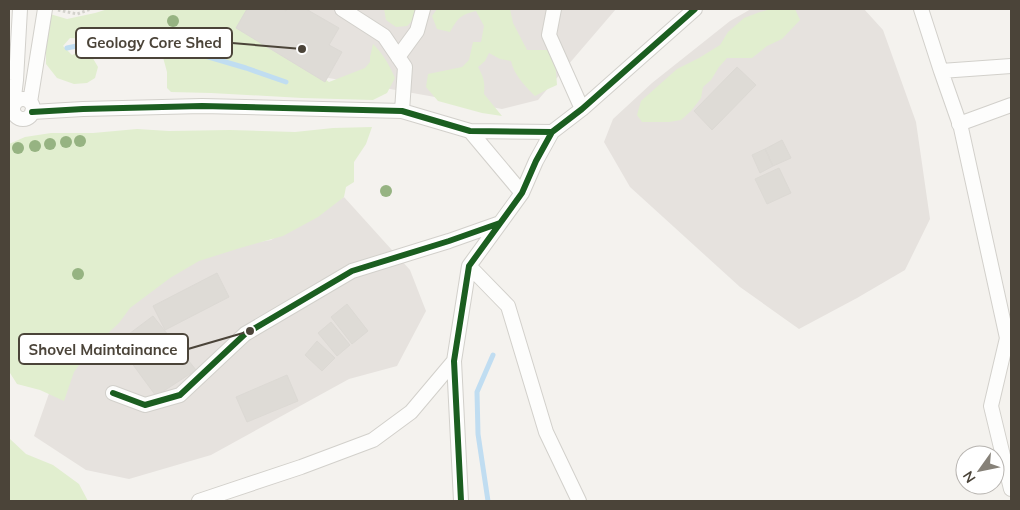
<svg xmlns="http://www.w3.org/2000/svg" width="1020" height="510" font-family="Mulish,sans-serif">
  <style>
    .industrial { fill: #e6e2de }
    .green { fill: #e1eecf }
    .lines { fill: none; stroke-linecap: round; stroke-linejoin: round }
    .stream { stroke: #c0ddf1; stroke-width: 5 }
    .building { fill: #dedbd6; stroke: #dcd9d4 }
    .street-casing { stroke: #d2d0cb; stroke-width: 16 }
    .path { stroke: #d3d2cc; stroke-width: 3; stroke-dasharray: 2.5 2.5; stroke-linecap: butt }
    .street { stroke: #fdfdfc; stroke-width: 14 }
    .cycleway-casing { stroke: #fff; stroke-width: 9 }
    .cycleway { stroke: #1b5e20; stroke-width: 6 }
    .tree { fill: #96b382 }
    .leader { fill: none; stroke: #4b4439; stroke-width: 2 }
    .callout-dot { fill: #4b4439; stroke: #fff; stroke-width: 2 }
    .callout { fill: #fff; stroke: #4b4439; stroke-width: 2 }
    .callout-label { font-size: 15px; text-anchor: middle; font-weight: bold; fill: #4b4439 }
  </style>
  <rect width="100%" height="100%" fill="#f4f2ee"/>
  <path class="industrial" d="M181 9H616L538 100 502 109 312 75Z
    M751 9H864L883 30 916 122 930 219 905 270 857 298 799 329 740 287 630 187 604 142 613 119 652 83 730 21Z
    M344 197 410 270 426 311 397 366 349 379 211 455 129 479 86 470 34 436 64 351 194 253 271 240Z"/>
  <path class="green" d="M108 9H250L246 29 274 45 329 82 365 68 370 62V57L373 44C383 54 389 64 395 78L387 93 373 100 302 98 211 93 171 92 167 88V72L158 39 139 35 125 34 93 39 70 38 63 46 72 55 85 49 91 55 98 67 95 78 87 83 74 84 57 78 46 64V20L50 14 67 19 95 13Z
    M384 9H415L414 19 407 26 396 27 386 20Z
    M437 9H510L513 23 527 50H549L555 60 557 85 548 89 535 96C525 86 514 75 511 61L500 59 489 53 485 61 478 67C484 78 485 82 484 94L502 116 482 113 438 101 426 87 428 74 462 67 469 60 473 42H481L484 26 476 11C460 15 458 18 450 32L437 29 432 16Z
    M771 9H795L800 20 782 39 767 46 752 58H727L719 67 711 80 703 87 701 98 691 111 681 120 669 122H642L637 115 641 101 677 69 699 58 720 45 728 32 744 18 760 12Z
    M372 127 366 144 354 162V182L346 187 344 197 318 217 283 236 240 248 199 261 170 278 130 308 119 323 90 350 74 372 64 401 40 390 17 384 10 373 9 369V144L25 137 51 133H93L137 129 169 131 230 130 295 132 333 128Z
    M9 438 26 454 53 465 79 484 88 501H9Z"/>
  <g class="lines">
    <path class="stream" d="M67 48 91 43 132 40 195 53 246 68 286 82
      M488 501 478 434 477 392 493 355"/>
  </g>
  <path class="building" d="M247 9H283L286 11 287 9H306L339 28 329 45 342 52 325 82 236 28Z
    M737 67 756 85 712 130 694 111Z
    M782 140 791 158 773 166 765 149Z
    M765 149 773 166 760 173 752 155Z
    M779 168 791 193 767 204 755 179Z
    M217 273 229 297 165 330 153 306Z
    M347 304 368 331 352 344 331 317Z
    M153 316 196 370 156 396 117 343Z
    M331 322 350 345 337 356 318 333Z
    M317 341 335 358 322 371 305 355Z
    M287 375 298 401 247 422 236 397Z"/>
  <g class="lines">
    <defs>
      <path id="street" d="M342 9 384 36 405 67 402 111
        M554 9 549 35 582 109
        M921 9 941 71 961 128 1007 338 1011 346
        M398 57 417 31 423 9
        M941 71 1011 66
        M13 109a10 10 0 1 1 20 0a10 10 0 1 1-20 0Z
        M30 102 45 9
        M13 105 16 80 20 9
        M32 112 83 109 202 106 402 111 470 131 552 132
        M959 124 1011 105
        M470 131 522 193
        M469 266 508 306 546 432 579 501
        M1007 338 991 406 1011 489
        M113 393 145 405 180 395 245 334 352 271 449 241 500 223
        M199 501 301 467 373 440 411 412 454 361
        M461 501 454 361 469 266 522 193 536 161 552 132 582 109 695 9"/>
    </defs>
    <use href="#street" class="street-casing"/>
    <path class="path" d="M58 10 77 14 91 9"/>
    <use href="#street" class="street"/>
    <defs>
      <path id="cycleway" d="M32 112 83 109 202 106 402 111 470 131 552 132
        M113 393 145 405 180 395 245 334 352 271 449 241 500 223
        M461 501 454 361 469 266 522 193 536 161 552 132 582 109 695 9"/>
    </defs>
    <use href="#cycleway" class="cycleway-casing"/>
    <use href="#cycleway" class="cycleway"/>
  </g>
  <g class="tree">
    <circle cx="173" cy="21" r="6"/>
    <circle cx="80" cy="141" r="6"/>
    <circle cx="66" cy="142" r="6"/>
    <circle cx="50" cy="144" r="6"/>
    <circle cx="35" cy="146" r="6"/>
    <circle cx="18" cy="148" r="6"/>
    <circle cx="386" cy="191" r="6"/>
    <circle cx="78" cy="274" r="6"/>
  </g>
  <path class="leader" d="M302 49L232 43M250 331L188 349"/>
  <g class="callout-dot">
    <circle cx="302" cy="49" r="5"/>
    <circle cx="250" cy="331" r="5"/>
  </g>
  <g class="callout">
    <rect x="76" y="28" width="156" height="30" rx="5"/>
    <rect x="19" y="334" width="169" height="30" rx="5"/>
  </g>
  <g class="callout-label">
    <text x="154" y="48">Geology Core Shed</text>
    <text x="103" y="355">Shovel Maintainance</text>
  </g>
  <rect width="1020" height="510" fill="none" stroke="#4b4439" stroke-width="20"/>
  <g transform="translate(980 470) rotate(237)"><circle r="24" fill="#ffffff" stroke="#b7b4b0"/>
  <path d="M0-4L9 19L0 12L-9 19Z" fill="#868178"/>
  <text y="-8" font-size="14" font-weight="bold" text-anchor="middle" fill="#4b4439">N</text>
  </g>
</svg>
